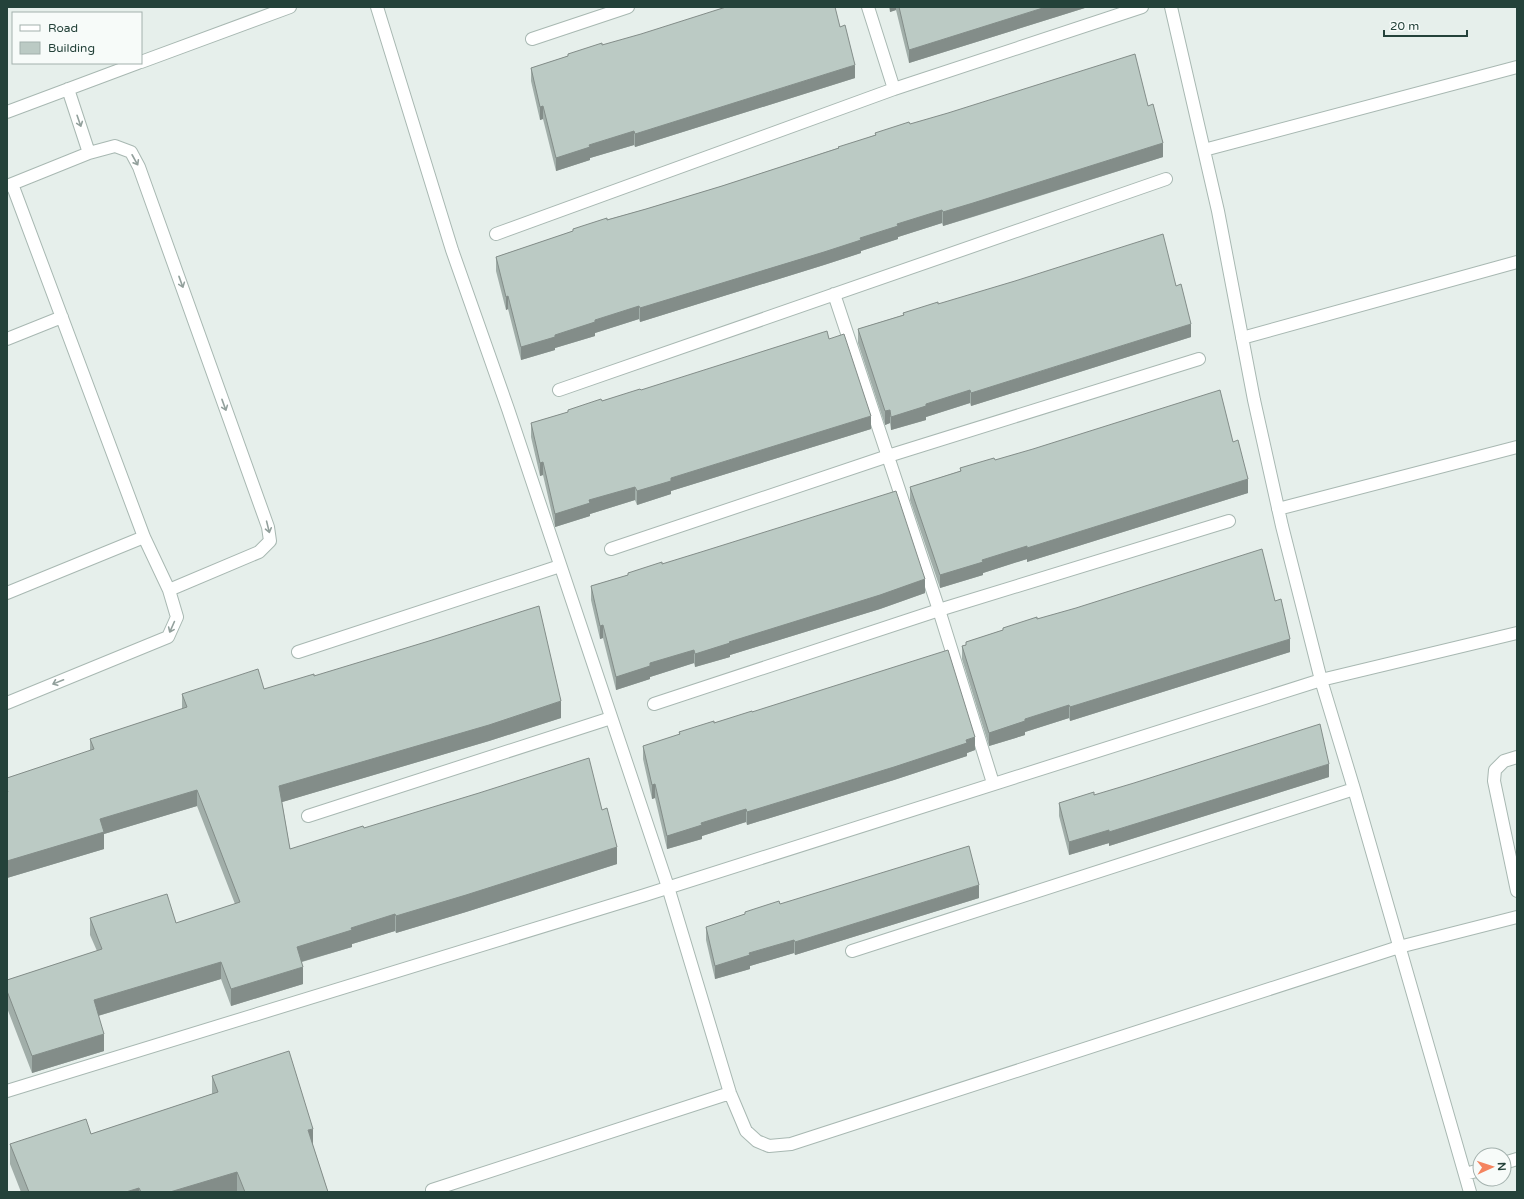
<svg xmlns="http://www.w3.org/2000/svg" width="1524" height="1199" font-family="'Varela Round',sans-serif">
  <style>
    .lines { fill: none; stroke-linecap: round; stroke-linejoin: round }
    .street-casing { stroke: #a8b8b2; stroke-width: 14 }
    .street { stroke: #fff; stroke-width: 12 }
    .wall { fill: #a1aea9 }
    .shaded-wall { fill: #838d89 }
    .building { fill: #bbcac4; stroke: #838d89 }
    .oneway { stroke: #92a09c }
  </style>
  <rect width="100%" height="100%" fill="#e6efeb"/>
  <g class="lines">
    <defs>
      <path id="street" d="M377 7 452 250 508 409 668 887 730 1093 746 1131 757 1141 769 1146 791 1144 1399 947 1517 917
        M868 7 894 89
        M1171 7 1218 211 1254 400 1282 526 1321 680 1354 789 1470 1192
        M532 39 628 7
        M141 62 290 7
        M68 89 89 153
        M7 112 138 63
        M1204 150 1517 67
        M7 186 89 153 115 146 131 152 139 167 268 527 270 541 259 552 169 590
        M496 234 894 89 1142 7
        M834 294 939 610 993 783
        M1242 338 1517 262
        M7 339 62 317
        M559 390 1166 179
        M1278 509 1517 447
        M611 549 888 456 1199 359
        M7 593 144 537
        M298 652 560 566
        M7 703 168 637 177 617 169 590 144 537 12 184
        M654 704 939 610 1229 521
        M1517 757 1504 761 1495 770 1494 781 1517 891
        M308 816 611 718
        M852 951 1354 789
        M7 1091 645 895 1321 680 1517 633
        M1504 1163 1517 1159
        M1465 1174 1480 1170
        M432 1190 730 1093"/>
    </defs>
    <use href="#street" class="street-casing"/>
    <use href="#street" class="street"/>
  </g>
  <path class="wall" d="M889 7H1088L909 63 896 10 890 12Z
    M840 27 855 78 635 147 634 145 590 158V160L556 171 543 119 540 120 531 81V68L568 56V54L602 45Z
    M1148 106 1163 157 973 217 943 226 942 223 898 237V239L861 251V253L824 265 640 322 639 319 595 333V336L555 348V350L521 360 508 309 506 310 496 271V257L573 231V229L646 209 722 186 838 148 875 135V133L910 124Z
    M1176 286 1191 337 971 406 970 403 926 417V420L891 430 890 423 885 425 858 343V329L903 315V313L938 304Z
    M829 339 871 429 671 491V494L637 505 635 500 590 514V516L555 527 543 475 540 476 531 437V423L568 412V410Z
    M1233 442 1248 493 1027 562V559L983 573V575L940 588 910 500V487L960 471V468L995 460Z
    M662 564 925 593 880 609 730 655V657L695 667 694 663 650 677V679L616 690 603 638 600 639 591 600V586L628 575V573Z
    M1275 601 1290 652 1070 721 1069 718 1025 732V735L989 746 962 659V646L966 645V642L1003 630V628L1037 619Z
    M314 676 561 718 489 741 282 802 290 849 364 828 602 810 617 864 466 912 396 933 395 931 352 944V947L302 962 303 984 231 1006 221 979 98 1016 104 1051 32 1073 7 1008V980L97 951 90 935V918L176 923 235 904 197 806 104 834V849L7 878V778L90 751V739L182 709V694L264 689Z
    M752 712 975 750 967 753V756L894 780 747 825 746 822 702 836V839L667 849 655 798 652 799 643 759V746L679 735V732L714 723Z
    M1329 777 1109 846V843L1069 855 1059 816V803L1094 795Z
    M979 898 795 955 794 953 750 966V969L715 979 706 940V927L745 914V912L780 904Z
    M212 1076 313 1146 328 1192H21L10 1164V1144L91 1134 212 1094Z"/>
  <path class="shaded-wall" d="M890 7H896V10L890 12Z
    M1046 7H1088L909 63V50Z
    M855 65V78L635 147V134Z
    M543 106V119L540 120V107Z
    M634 131V145L590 158V160L556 171V158L589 145Z
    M1163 143V157L943 226V212Z
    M942 210V223L898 237V239L861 251V253L824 265 640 322V308L860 238 897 224Z
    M508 296V309L506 310V297Z
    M639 306V319L595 333V336L555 348V350L521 360V347L595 320Z
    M1191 324V337L971 406V393Z
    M970 390V403L926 417V420L891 430V417L926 404Z
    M890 410V423L885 425V411Z
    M871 416V429L671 491V494L637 505V491L671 478Z
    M543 462V475L540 476V463Z
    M1248 479V493L1027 562V548Z
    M635 487V500L590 514V516L555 527V514L589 500Z
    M1027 546V559L983 573V575L940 588V575L982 560Z
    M925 579V593L880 609 730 655V657L695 667V654L729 642Z
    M603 625V638L600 639V626Z
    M1290 639V652L1070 721V707Z
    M694 650V663L650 677V679L616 690V677L650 663Z
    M561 701V718L489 741 279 803V786Z
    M1069 705V718L1025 732V735L989 746V733L1025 719Z
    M975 737V750L967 753V756L894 780 747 825V812Z
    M1329 764V777L1109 846V832Z
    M655 784V798L652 799V785Z
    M197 790V806L104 834V849L7 878V861L100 819Z
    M746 809V822L702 836V839L667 849V836L701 823Z
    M1109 830V843L1069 855V842Z
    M617 847V864L466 912 396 933V916Z
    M979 885V898L795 955V942Z
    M395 914V931L352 944V947L297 963V947L351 928Z
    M794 940V953L750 966V969L715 979V966L749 953Z
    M221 962V979L94 1017V1000Z
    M303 967V984L231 1006V989Z
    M104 1034V1051L32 1073V1056Z
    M313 1129V1148L308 1130Z
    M237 1172V1192H170Z
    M139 1188V1192H126Z"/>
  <path class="building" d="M726 7H835L840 27 845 25 855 65 635 134 634 131 589 145 590 147 556 158 543 106 540 107 531 68 568 56V54L602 43V45L641 34Z
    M899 7H1046L909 50Z
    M1135 54 1148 106 1153 104 1163 143 973 203 943 212 942 210 897 224 898 226 860 238 861 240 824 252 640 308 639 306 595 320V322L555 335V337L521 347 508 296 506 297 496 257 573 231V229L607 218V220L646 209 722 186 839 148 838 147 876 135 875 133 909 122 910 124 948 113Z
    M1163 234 1176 286 1181 284 1191 324 971 393 970 390 926 404V406L891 417 890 410 885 411 858 329 904 315 903 313 938 302V304L1015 281Z
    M827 331 829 339 844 334 871 416 671 478V481L637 491 635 487 589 500 590 503 555 514 543 462 540 463 531 423 568 412V410L601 399 602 401 640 389 641 390Z
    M1220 390 1233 442 1238 440 1248 479 1027 548V546L982 560 983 562 940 575 910 487 961 471 960 468 994 458 995 460 1033 449Z
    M896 491 925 579 880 595 729 642 730 643 695 654 694 650 650 663V666L616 677 603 625 600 626 591 586 628 575V573L662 562V564L701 552Z
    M1262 549 1275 601 1281 599 1290 639 1070 707 1069 705 1025 719V721L989 733 962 646 966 645V642L1003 630V628L1037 617V619L1076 608Z
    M539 606 561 701 489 725 279 786 290 849 363 826 364 828 479 793 589 758 602 810 607 808 617 847 466 895 396 916 395 914 351 928 352 930 297 947 303 967 231 989 221 962 94 1000 104 1034 32 1056 7 991V980L102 949 90 918 167 894 176 923 240 902 197 790 100 819 104 832 7 861V792H8L7 790V778L94 749 90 739 187 707 182 694 258 669 264 689 314 674V676L429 641Z
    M948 650 975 737 966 740 967 743 894 767 747 812 746 809 701 823 702 825 667 836 655 784 652 785 643 746 680 734 679 732 714 721V723L752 711V712Z
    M1320 724 1329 764 1109 832V830L1069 842 1059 803 1094 792V795L1134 783Z
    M969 846 979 885 795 942 794 940 749 953 750 955 715 966 706 927 745 914V912L779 901 780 904Z
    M289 1051 313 1129 308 1130 328 1192H245L237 1172 170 1192H141L139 1188 126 1192H29L10 1144 86 1119 91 1134 218 1092 212 1076Z"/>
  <defs><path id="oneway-shaft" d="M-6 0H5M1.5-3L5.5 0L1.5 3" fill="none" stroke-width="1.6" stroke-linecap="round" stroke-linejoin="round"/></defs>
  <g class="oneway">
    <use href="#oneway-shaft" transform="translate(79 121) rotate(71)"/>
    <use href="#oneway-shaft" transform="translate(135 160) rotate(61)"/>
    <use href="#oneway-shaft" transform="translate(181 282) rotate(70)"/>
    <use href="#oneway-shaft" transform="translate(224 405) rotate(70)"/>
    <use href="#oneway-shaft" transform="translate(268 527) rotate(76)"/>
    <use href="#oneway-shaft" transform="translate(172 627) rotate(114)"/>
    <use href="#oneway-shaft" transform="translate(58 682) rotate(158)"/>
  </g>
  <rect width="1524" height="1199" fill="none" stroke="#24423a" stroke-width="16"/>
  <rect x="12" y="12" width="130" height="52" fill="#f7fbf9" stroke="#a3b1ad"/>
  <rect x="20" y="25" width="20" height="6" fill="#ffffff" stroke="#a3b1ad"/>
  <text x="48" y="32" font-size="12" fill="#24423a">Road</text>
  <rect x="20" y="42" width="20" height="12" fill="#bbcac4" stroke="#a3b1ad"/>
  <text x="48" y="52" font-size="12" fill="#24423a">Building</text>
  <g transform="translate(1492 1167) rotate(87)"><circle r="19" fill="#f7fbf9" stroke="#a3b1ad"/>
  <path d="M0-3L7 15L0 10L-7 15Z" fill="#f4845f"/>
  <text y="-6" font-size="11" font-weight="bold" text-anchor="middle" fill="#24423a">N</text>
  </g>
  <path d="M1384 30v6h83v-6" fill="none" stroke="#24423a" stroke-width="2"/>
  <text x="1390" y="30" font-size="12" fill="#24423a" stroke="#f7fbf9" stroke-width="3" paint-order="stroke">20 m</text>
</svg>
